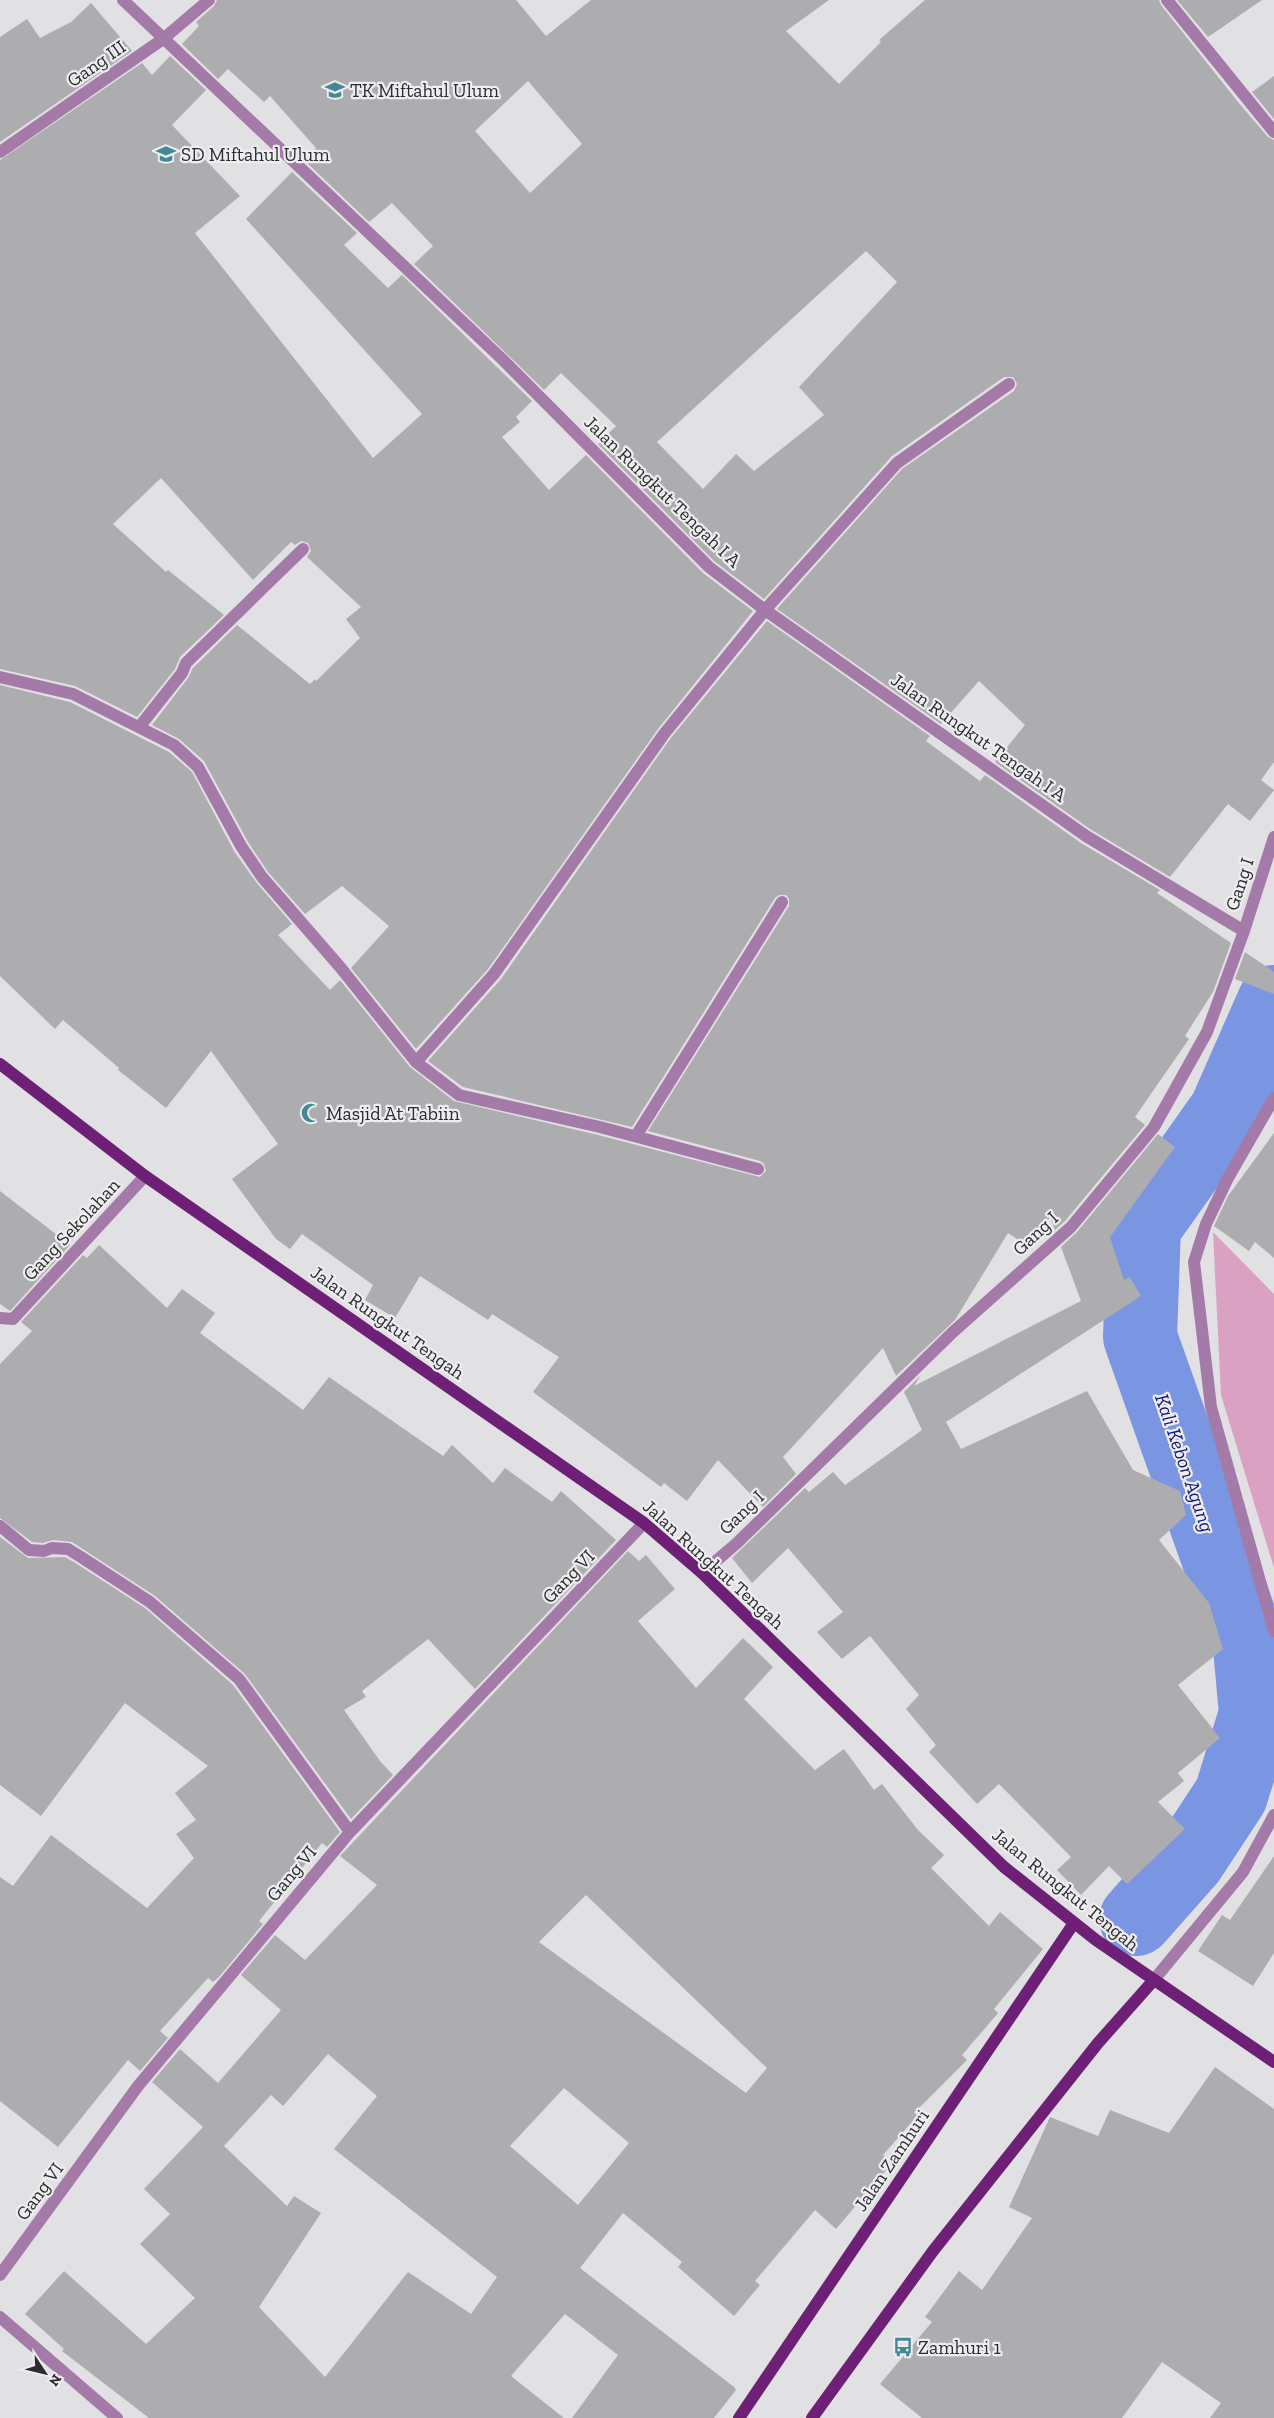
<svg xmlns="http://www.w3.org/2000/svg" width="1274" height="2418" font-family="'Zilla Slab',serif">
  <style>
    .green { fill: #daa1c3 }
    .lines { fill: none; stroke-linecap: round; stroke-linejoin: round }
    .river { stroke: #7a95e1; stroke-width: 74 }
    .building { fill: #adadb0; fill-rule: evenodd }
    .minor { stroke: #a47ba8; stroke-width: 12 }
    .major { stroke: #6d2075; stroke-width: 12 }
    .labels { text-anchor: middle; stroke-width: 4.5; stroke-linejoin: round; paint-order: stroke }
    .street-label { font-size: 19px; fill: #2c2b2d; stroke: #eeedf0 }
    .poi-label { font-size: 19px; fill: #2c2b2d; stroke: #eeedf0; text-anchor: start }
    .water-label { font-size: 20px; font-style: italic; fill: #101971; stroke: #eeedf0 }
  </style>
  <rect width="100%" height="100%" fill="#e1e0e3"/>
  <path class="green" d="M1213 1232 1274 1294V1568L1221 1395Z"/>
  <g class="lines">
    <path class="river" d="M1136 1919 1189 1859 1231 1795 1256 1714 1250 1647 1140 1337 1144 1227 1226 1111 1274 1002"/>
  </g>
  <path class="building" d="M217 0H516L546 36 591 0H829L786 31 839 84 881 42 879 40 925 0H1159L1161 5 1238 102 1268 137 1274 140V762L1261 780 1274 790 1250 821 1228 804 1170 877 1090 829 995 762 1025 725 979 681 941 724 777 609 902 469 1014 391 1017 384 1013 377H1004L892 456 764 599 714 561 598 444 616 426 561 373 544 390 414 264 433 246 392 203 369 222 304 160 316 148 270 96 264 102 228 69 218 79 182 44 199 26 196 22 214 6ZM528 81 582 144 530 193 475 131ZM866 251 897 282 799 387 824 415 754 471 736 454 703 489 657 442Z
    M1177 0H1262L1208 37Z
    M91 3 132 51 0 142V37L27 19 40 38 71 22Z
    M170 56 206 90 172 125 240 196 195 233 373 458 422 414 246 219 292 172 357 233 344 245 388 288 402 275 532 401 516 417 520 422 502 437 549 490 586 455 703 573 753 611 658 729 488 969 416 1049 351 968 389 926 342 886 305 914 268 872 248 842 204 761 179 739 152 725 188 678 193 668 237 625 310 684 315 679 316 681 360 638 346 619 361 607 307 557 311 551 308 543 301 541 295 545 291 542 253 580 161 478 113 524 166 572 168 570 224 615 180 657 175 669 137 717 75 686 0 669V160L142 63 152 75Z
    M1274 76V119L1252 92Z
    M767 621 930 736 926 741 980 781 985 775 1081 843 1160 890 1157 893 1231 943 1213 992 1185 1036 1189 1039 1135 1117 1145 1125 1065 1221 1055 1230 1050 1217 1029 1247 1008 1233 955 1320 896 1376 883 1348 783 1457 796 1474 763 1507 718 1460 687 1501 664 1483 661 1487 533 1392 559 1357 492 1314 488 1320 420 1276 395 1318 365 1300 373 1285 302 1234 290 1249 276 1239 232 1179 278 1144 211 1051 166 1108 118 1070 119 1068 63 1020 55 1029 0 976V685L70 702 169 752 192 772 234 851 256 882 292 924 278 935 330 990 340 980 410 1067 454 1101 598 1135 760 1177 766 1171 764 1164 760 1161 648 1131 789 906V899L786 895H779L775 898 632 1127 463 1087 428 1061 501 979 670 739Z
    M1245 952 1274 972V994L1235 979Z
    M1274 1133V1258L1255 1242 1249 1251 1214 1226 1228 1196Z
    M1158 1134 1175 1147 1110 1237 1124 1280 1130 1277 1141 1296 946 1422 961 1449 1087 1391 1133 1470 1180 1491 1186 1515 1159 1540 1209 1603 1223 1649 1178 1685 1220 1738 1178 1773 1184 1781 1158 1802 1185 1829 1127 1884 1109 1866 1081 1895 1057 1870 1071 1857 999 1784 977 1804 929 1752 936 1745 906 1709 919 1695 870 1636 842 1659 817 1632 843 1612 788 1548 752 1583 732 1558 805 1488 809 1492 833 1472 845 1485 922 1430 904 1392 921 1375 914 1386 1081 1301 1061 1247 1077 1232Z
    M0 1191 70 1245 10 1311 0 1304Z
    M99 1245 167 1308 182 1289 215 1313 200 1333 303 1410 329 1377 443 1456 452 1445 493 1483 505 1468 552 1502 561 1491 616 1540 475 1689 428 1639 362 1691 366 1697 344 1710 380 1761 393 1775 351 1819 245 1674 155 1596 72 1542 53 1540 43 1543 32 1542 0 1518V1364L32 1331 21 1322 83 1255 87 1258Z
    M0 1537 28 1558 65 1557 77 1564 145 1608 233 1685 340 1832 327 1847 322 1843 259 1921 263 1924 219 1977 213 1982 208 1978 160 2031 168 2038 140 2071 128 2060 58 2147 0 2101V1877L13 1886 51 1835 147 1908 194 1858 176 1834 196 1820 175 1793 208 1766 125 1703 41 1816 0 1785Z
    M628 1551 639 1561 646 1555 675 1589 638 1621 696 1688 743 1638 773 1667 744 1699 815 1770 844 1749 874 1790 882 1784 918 1830 944 1855 931 1868 989 1926 1000 1912 1043 1949 994 2009 998 2013 962 2055 967 2060 914 2113 918 2115 883 2155 892 2163 836 2229 815 2210 755 2281 760 2285 734 2316 678 2267 682 2262 623 2213 580 2268 734 2387 736 2390 714 2418H572L618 2355 565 2314 511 2376 564 2418H149L62 2351 64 2349 25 2314 64 2271 146 2344 195 2298 140 2244 170 2214 144 2189 203 2127 152 2082 180 2049 218 2083 281 2010 241 1975 275 1935 305 1960 377 1885 340 1856ZM586 1895 767 2068 746 2093 539 1942ZM328 2054 377 2096 334 2149 497 2277 471 2314 408 2272 325 2377 259 2307 321 2213 294 2196 287 2206 224 2146 271 2095 283 2106ZM564 2088 629 2143 578 2205 510 2146Z
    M1274 1856V1953L1253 1986 1198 1951 1222 1915 1230 1920Z
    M1215 2067 1274 2109V2418H1210L1221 2403 1162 2362 1122 2418H922L880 2384 932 2322 925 2317 959 2271 982 2290 1032 2218 1009 2207 1050 2117 1098 2136 1110 2110 1169 2133Z"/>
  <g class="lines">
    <path class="minor" d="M123 0 502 359 709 567 765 610 1086 836 1244 931
      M1167 0 1274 132
      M0 152 163 39 209 0
      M0 677 73 694 174 745 198 767 241 846 262 877 340 967 416 1062 459 1095 600 1127 758 1169
      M140 726 182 673 186 663 303 549
      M416 1062 494 974 664 734 765 610 897 463 1009 384
      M1274 1098 1228 1178 1206 1224 1194 1262 1211 1407 1274 1631
      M636 1136 782 902
      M0 1318 13 1319 145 1176
      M0 1526 29 1550 44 1551 52 1548 68 1549 81 1557 150 1602 239 1679 350 1832
      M702 1573 737 1543 953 1332 1071 1227 1154 1127 1207 1032 1244 931 1274 837
      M1153 1981 1243 1872 1274 1815
      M0 2275 138 2086 350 1832 644 1523
      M0 2317 117 2418"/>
    <path class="major" d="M0 1064 145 1176 644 1523 702 1573 1004 1867 1096 1940 1274 2062
      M739 2418 1074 1923
      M812 2418 933 2251 1098 2043 1153 1981"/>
  </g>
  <defs>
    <symbol id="school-bare" viewBox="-9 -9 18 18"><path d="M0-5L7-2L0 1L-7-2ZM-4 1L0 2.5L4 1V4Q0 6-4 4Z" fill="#448897" stroke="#eeedf0" stroke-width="2.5" paint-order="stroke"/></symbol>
    <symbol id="mosque-bare" viewBox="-9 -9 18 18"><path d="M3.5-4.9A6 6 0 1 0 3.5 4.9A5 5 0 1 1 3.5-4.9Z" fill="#448897" stroke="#eeedf0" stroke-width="2.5" paint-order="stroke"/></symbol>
    <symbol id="bus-bare" viewBox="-9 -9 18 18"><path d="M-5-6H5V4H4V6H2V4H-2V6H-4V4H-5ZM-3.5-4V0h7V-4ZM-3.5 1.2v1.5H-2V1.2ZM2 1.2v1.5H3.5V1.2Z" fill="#448897" stroke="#eeedf0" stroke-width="2.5" paint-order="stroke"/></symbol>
  </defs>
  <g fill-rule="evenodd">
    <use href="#school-bare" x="321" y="76" width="28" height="28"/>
    <use href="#school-bare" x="152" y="140" width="28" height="28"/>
    <use href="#mosque-bare" x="297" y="1099" width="28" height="28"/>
    <use href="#bus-bare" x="889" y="2333" width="28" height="28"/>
  </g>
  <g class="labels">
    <g class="street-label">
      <text transform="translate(96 63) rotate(-35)" y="7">Gang III</text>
      <text transform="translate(663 491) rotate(44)" y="7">Jalan Rungkut Tengah I A</text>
      <text transform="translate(979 737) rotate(35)" y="7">Jalan Rungkut Tengah I A</text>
      <text transform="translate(1239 884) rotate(-72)" y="7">Gang I</text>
      <text transform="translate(71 1229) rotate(-47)" y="7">Gang Sekolahan</text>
      <text transform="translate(1035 1233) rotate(-43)" y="7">Gang I</text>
      <text transform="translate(388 1322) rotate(35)" y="7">Jalan Rungkut Tengah</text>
      <text transform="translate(741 1512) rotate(-44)" y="7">Gang I</text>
      <text transform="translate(714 1564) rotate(42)" y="7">Jalan Rungkut Tengah</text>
      <text transform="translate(568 1576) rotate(-46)" y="7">Gang VI</text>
      <text transform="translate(291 1873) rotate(-50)" y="7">Gang VI</text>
      <text transform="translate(1066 1889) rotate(39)" y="7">Jalan Rungkut Tengah</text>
      <text transform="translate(891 2160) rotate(-56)" y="7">Jalan Zamhuri</text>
      <text transform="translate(39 2191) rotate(-54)" y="7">Gang VI</text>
    </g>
    <g class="poi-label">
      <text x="350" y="97">TK Miftahul Ulum</text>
      <text x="181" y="161">SD Miftahul Ulum</text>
      <text x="326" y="1120">Masjid At Tabiin</text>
      <text x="918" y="2354">Zamhuri 1</text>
    </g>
    <g class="water-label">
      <text transform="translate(1185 1463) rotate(71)" y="7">Kali Kebon Agung</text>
    </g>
  </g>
  <g transform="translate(45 2373) rotate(125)" stroke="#eeedf0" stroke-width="4" paint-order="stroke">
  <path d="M0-4L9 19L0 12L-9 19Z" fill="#2c2b2d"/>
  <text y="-8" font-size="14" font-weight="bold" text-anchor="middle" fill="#2c2b2d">N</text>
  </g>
</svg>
